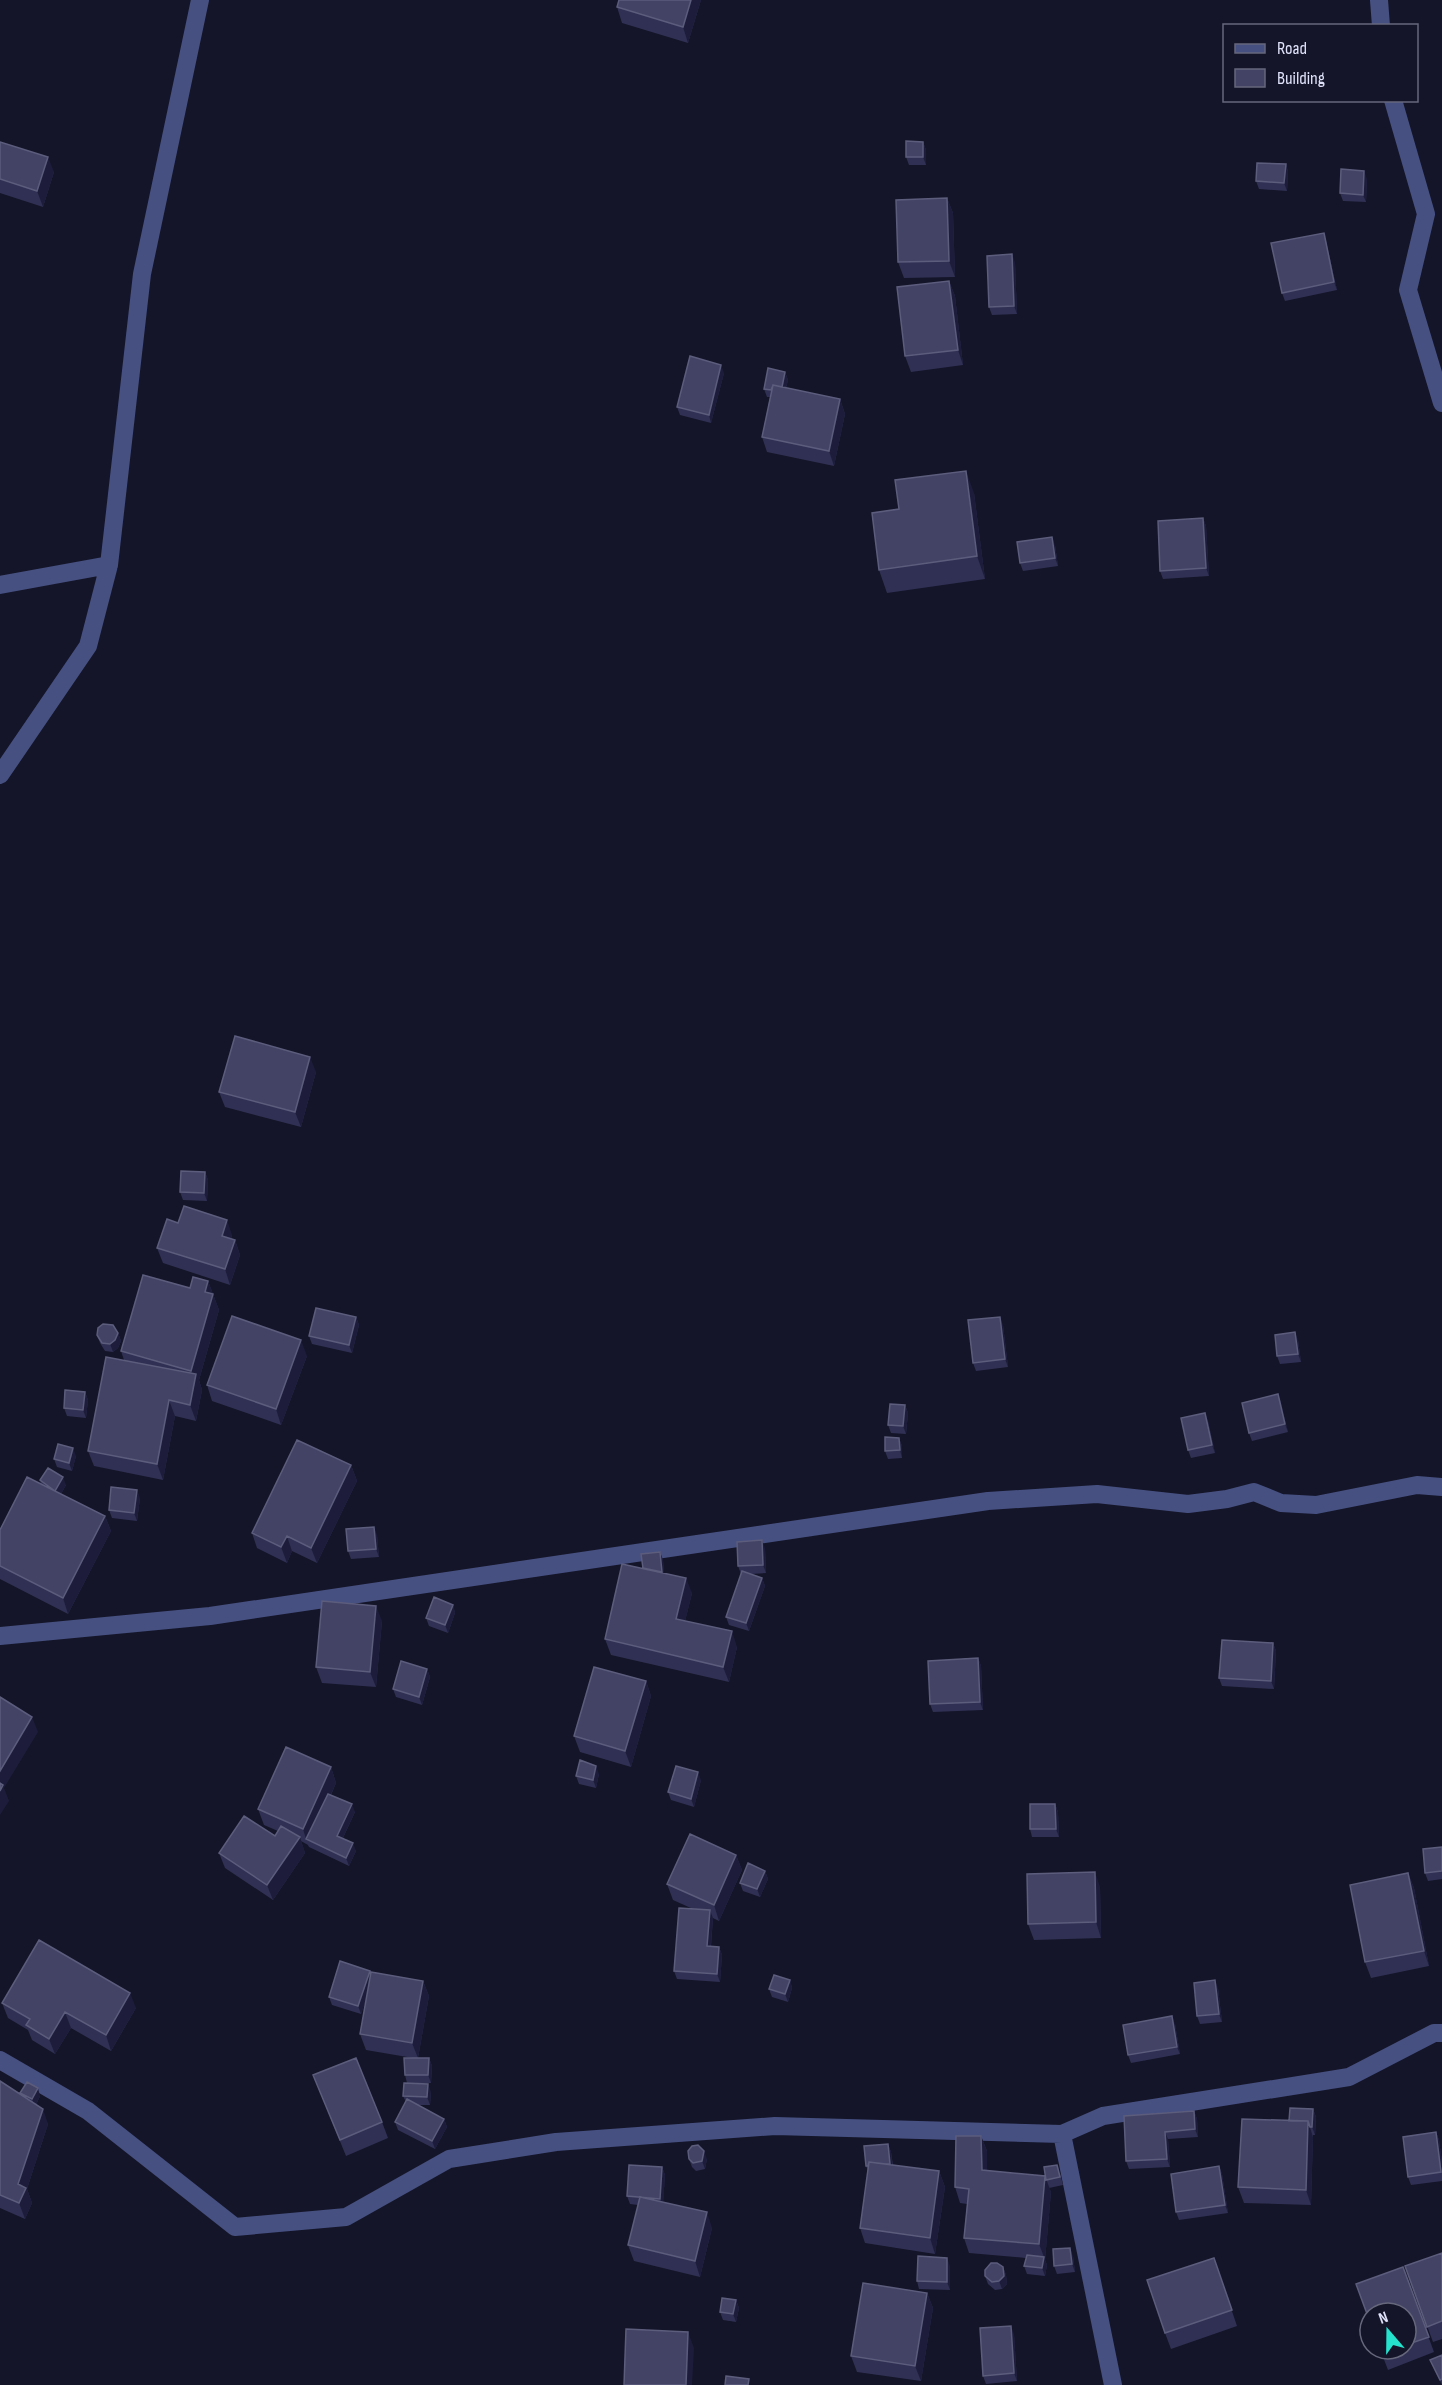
<svg xmlns="http://www.w3.org/2000/svg" width="1442" height="2385" font-family="'Sofia Sans Condensed',sans-serif">
  <style>
    .lines { fill: none; stroke-linecap: round; stroke-linejoin: round }
    .minor { stroke: #465081; stroke-width: 18 }
    .wall { fill: #303054 }
    .shaded-wall { fill: #1d1d3b }
    .building { fill: #434366; stroke: #5c5c7d; stroke-width: 1.5 }
  </style>
  <rect width="100%" height="100%" fill="#141528"/>
  <g class="lines">
    <path class="minor" d="M1379 0 1381 26
      M1393 100 1426 214 1408 290 1442 403
      M0 585 109 565
      M0 775 88 646 109 565 142 274 200 0
      M0 1636 210 1616 988 1501 1097 1494 1188 1504 1227 1499 1254 1492 1281 1503 1316 1505 1417 1485 1442 1487
      M0 2060 88 2111 235 2227 346 2217 449 2159 556 2142 775 2126 1062 2134 1113 2385
      M1062 2134 1103 2116 1349 2077 1434 2033H1442"/>
  </g>
  <path class="wall" d="M619 0H701L688 43 622 23 617 7Z
    M0 142 54 172 43 207 0 193Z
    M923 142 926 150V165H909L906 157Z
    M1286 164 1288 172 1287 191 1259 189 1256 181Z
    M1367 179 1366 202 1343 201 1340 193Z
    M947 198 953 213 955 277 904 278 898 262Z
    M1326 241 1337 290 1285 301 1282 293Z
    M1015 262 1017 314 992 315 989 307Z
    M949 281 955 296 963 365 911 372 905 356Z
    M785 372 788 380 786 388 840 399 845 414 834 466 767 452 762 437 770 397H767L764 389Z
    M724 373 711 423 680 415 677 407Z
    M974 493 985 579 887 593 879 570 899 509Z
    M1203 518 1206 526 1209 576 1163 579 1160 571Z
    M1055 545 1058 566 1023 571 1020 563Z
    M316 1072 301 1127 225 1107 219 1092Z
    M205 1172 208 1180 207 1201 183 1200 180 1192Z
    M178 1223 232 1235 231 1239 235 1240 240 1255 230 1285 163 1263 157 1248Z
    M208 1281 219 1310 199 1380 202 1390 196 1421 175 1416 163 1480 94 1466 88 1451 124 1360 121 1351 190 1288Z
    M356 1317 359 1325 352 1353 312 1344 309 1336Z
    M1003 1325 1008 1367 976 1371 973 1363Z
    M118 1333 121 1341 118 1348 113 1352 105 1351 100 1343 97 1335Z
    M1298 1340 1301 1362 1280 1364 1277 1356Z
    M307 1356 281 1425 212 1401 207 1385Z
    M85 1392 88 1400 86 1418 67 1416 64 1408Z
    M1278 1394 1288 1432 1252 1441 1249 1433Z
    M905 1405 908 1413 906 1434 891 1433 888 1425Z
    M1208 1421 1215 1453 1191 1458 1188 1450Z
    M899 1438 902 1446V1458L888 1459 885 1451Z
    M76 1456 72 1471 57 1467 54 1459Z
    M351 1465 357 1481 317 1563 292 1551 287 1563 257 1548 252 1533Z
    M40 1480 66 1485 61 1494 105 1516 111 1531 68 1614 0 1579V1530L41 1484Z
    M140 1498 137 1521 112 1518 109 1510Z
    M377 1535 379 1557 351 1559 348 1551Z
    M765 1548 766 1573 750 1574 762 1578 765 1586 749 1631 729 1625 726 1617 741 1574 738 1566Z
    M660 1552 663 1560 664 1573 692 1593 685 1621 737 1647 729 1682 611 1655 605 1639 643 1568Z
    M453 1605 455 1613 448 1633 429 1626 426 1618Z
    M382 1621 376 1687 322 1683 316 1667Z
    M1273 1643 1276 1651 1274 1689 1222 1686 1219 1678Z
    M978 1658 981 1666 983 1710 933 1712 930 1704Z
    M427 1669 430 1677 422 1705 396 1697 393 1689Z
    M646 1681 651 1696 631 1767 580 1752 574 1736Z
    M331 1767 336 1783 331 1795 355 1812 343 1838 356 1851 349 1866 309 1847 308 1845 301 1841 305 1853 273 1900 225 1868 219 1853 275 1836 278 1831 264 1825 258 1809Z
    M599 1774 596 1788 579 1784 576 1776Z
    M701 1780 694 1807 671 1800 668 1792Z
    M1055 1804 1058 1812 1059 1837H1032L1030 1829Z
    M1442 1847V1879L1428 1881 1425 1873Z
    M736 1855 742 1870 719 1921 713 1918 711 1946 719 1947 722 1955 720 1982 677 1979 674 1971 693 1909 673 1900 667 1884Z
    M765 1871 768 1879 760 1897 743 1891 740 1883Z
    M1408 1873 1414 1888 1429 1966 1371 1978 1365 1962Z
    M1100 1887 1101 1938 1034 1940 1028 1924Z
    M371 1973 423 1981 429 1996 418 2058H429L432 2066 431 2083H407L405 2075 413 2058 366 2050 360 2034 366 1999 361 2014 332 2005 329 1997Z
    M790 1980 792 1988 788 2002 772 1997 769 1989Z
    M1218 1988 1222 2022 1200 2024 1197 2016Z
    M2 2003 136 2008 111 2051 71 2028 55 2054 32 2040 28 2030 8 2018Z
    M1175 2024 1180 2054 1131 2063 1128 2055Z
    M313 2075 382 2122 388 2138 346 2156Z
    M0 2081 21 2095 20 2093 40 2096 36 2105 48 2124 27 2189 32 2203 25 2219 0 2208Z
    M431 2092 430 2105H417L444 2119 447 2127 435 2149 398 2130 395 2122 406 2102 403 2096Z
    M1313 2109 1316 2117 1315 2135H1313L1311 2205 1244 2203 1238 2187Z
    M1194 2111 1197 2119 1198 2137 1168 2139 1170 2167 1129 2169 1126 2161Z
    M1436 2132 1439 2140 1442 2162V2181L1411 2185 1408 2177Z
    M981 2136 987 2151V2170L1046 2180 1060 2173 1063 2185 1049 2188 1051 2192 1045 2260 1047 2265 1045 2276 1027 2274 1024 2266 1026 2258 969 2253 964 2238 967 2204 960 2203 955 2187Z
    M888 2144 891 2152 893 2165 939 2171 945 2187 935 2254 865 2243 860 2228 868 2171 866 2166Z
    M689 2159H707L705 2169 696 2171 692 2167Z
    M1219 2166 1222 2174 1228 2213 1179 2220 1176 2212Z
    M662 2167 665 2175 663 2202 712 2228 700 2277 634 2261 628 2245 638 2205 630 2204 627 2196Z
    M1442 2253V2339L1433 2342 1405 2266Z
    M1073 2256 1075 2272 1057 2274 1054 2266Z
    M1214 2258 1237 2326 1171 2349 1165 2333Z
    M950 2266V2290L919 2289 917 2281Z
    M1003 2267 1006 2275 1007 2284 1002 2289 995 2290 988 2284 985 2276Z
    M1403 2267 1434 2352 1388 2370 1380 2349H1406V2313Z
    M927 2293 933 2308 921 2381 857 2372 851 2356Z
    M736 2300 739 2308 736 2322 723 2320 720 2312Z
    M1014 2334 1017 2381 986 2384 983 2376Z
    M1442 2355V2385L1430 2360Z"/>
  <path class="shaded-wall" d="M691 0H701L688 43 683 27Z
    M923 142 926 150V165L923 157Z
    M48 157 54 172 43 207 37 191Z
    M1286 164 1288 172 1287 191 1284 183Z
    M1364 171 1367 179 1366 202 1363 195Z
    M947 198 953 213 955 277 949 261Z
    M1324 233 1326 241 1337 290 1334 282Z
    M1012 254 1015 262 1017 314 1014 306Z
    M949 281 955 296 963 365 958 350Z
    M721 365 724 373 711 423 709 415Z
    M785 372 788 380 783 400 781 393Z
    M840 399 845 414 834 466 829 451Z
    M966 471 974 493 985 579 977 556Z
    M1203 518 1206 526 1209 576 1206 568Z
    M1052 537 1055 545 1058 566 1055 558Z
    M310 1057 316 1072 301 1127 295 1112Z
    M205 1172 208 1180 207 1201 204 1193Z
    M227 1220 232 1235 228 1251 222 1236Z
    M235 1240 240 1255 230 1285 225 1269Z
    M208 1281 219 1310 199 1380 202 1390 196 1421 190 1405 195 1382 191 1371 205 1292Z
    M356 1317 359 1325 352 1353 349 1345Z
    M1000 1317 1003 1325 1008 1367 1005 1359Z
    M1295 1332 1298 1340 1301 1362 1298 1354Z
    M118 1333 121 1341 118 1348 113 1352 110 1344Z
    M301 1340 307 1356 281 1425 276 1409Z
    M85 1392 88 1400 86 1418 83 1410Z
    M1278 1394 1281 1402 1288 1432 1285 1424Z
    M169 1400 175 1416 163 1480 157 1464Z
    M905 1405 908 1413 906 1434 903 1426Z
    M1205 1413 1208 1421 1215 1453 1212 1445Z
    M899 1438 902 1446V1458L900 1450Z
    M73 1448 76 1456 72 1471 69 1463Z
    M351 1465 357 1481 317 1563 311 1548Z
    M63 1477 66 1485 58 1499 55 1491Z
    M137 1490 140 1498 137 1521 134 1513Z
    M105 1516 111 1531 68 1614 63 1598Z
    M374 1527 377 1535 379 1557 376 1549Z
    M287 1536 292 1551 287 1563 281 1547Z
    M762 1540 765 1548 766 1573 763 1565Z
    M660 1552 663 1560 665 1582 662 1574Z
    M686 1578 692 1593 682 1634 676 1619Z
    M762 1578 765 1586 749 1631 746 1623Z
    M453 1605 455 1613 448 1633 445 1625Z
    M376 1606 382 1621 376 1687 370 1672Z
    M732 1631 737 1647 729 1682 723 1667Z
    M1273 1643 1276 1651 1274 1689 1271 1681Z
    M978 1658 981 1666 983 1710 980 1702Z
    M427 1669 430 1677 422 1705 419 1697Z
    M646 1681 651 1696 631 1767 625 1751Z
    M32 1717 38 1732 4 1788 9 1801 0 1815V1771Z
    M596 1766 599 1774 596 1788 593 1780Z
    M331 1767 336 1783 310 1841 306 1839 303 1829Z
    M698 1772 701 1780 694 1807 691 1799Z
    M352 1804 355 1812 340 1844 337 1836Z
    M1055 1804 1058 1812 1059 1837 1056 1829Z
    M300 1837 305 1853 273 1900 267 1885Z
    M353 1843 356 1851 349 1866 346 1858Z
    M736 1855 742 1870 719 1921 714 1905Z
    M765 1871 768 1879 760 1897 757 1889Z
    M1095 1872 1100 1887 1101 1938 1096 1922Z
    M1408 1873 1414 1888 1429 1966 1424 1951Z
    M710 1910 713 1918 710 1954 707 1946Z
    M719 1947 722 1955 720 1982 717 1974Z
    M370 1971 373 1979 361 2014 358 2006Z
    M790 1980 792 1988 788 2002 785 1994Z
    M1215 1980 1218 1988 1222 2022 1219 2014Z
    M423 1981 429 1996 418 2058 412 2043Z
    M130 1993 136 2008 111 2051 106 2035Z
    M65 2012 71 2028 55 2054 49 2039Z
    M1172 2016 1175 2024 1180 2054 1177 2047Z
    M429 2058 432 2066 431 2083 428 2075Z
    M428 2084 431 2092 430 2105 427 2097Z
    M38 2088 40 2096 35 2107 32 2099Z
    M43 2109 48 2124 27 2189 32 2203 25 2219 19 2203 18 2184Z
    M1313 2109 1316 2117 1315 2135 1312 2127Z
    M1194 2111 1197 2119 1198 2137 1195 2129Z
    M444 2119 447 2127 435 2149 432 2141Z
    M1308 2121 1313 2137 1311 2205 1306 2190Z
    M1165 2132 1168 2139 1170 2167 1167 2159Z
    M1436 2132 1439 2140 1442 2162V2174Z
    M981 2136 987 2151V2185L982 2170Z
    M888 2144 891 2152 893 2172 890 2164Z
    M704 2151 707 2159 705 2169 702 2161Z
    M1219 2166 1222 2174 1228 2213 1225 2205Z
    M662 2167 665 2175 663 2207 660 2199Z
    M939 2171 945 2187 935 2254 930 2238Z
    M1045 2176 1051 2192 1045 2260 1047 2265 1045 2276 1042 2268 1044 2257 1039 2244Z
    M707 2212 712 2228 700 2277 695 2261Z
    M1070 2248 1073 2256 1075 2272 1072 2264Z
    M947 2258 950 2266V2290L947 2282Z
    M1003 2267 1006 2275 1007 2284 1002 2289 999 2281Z
    M927 2293 933 2308 921 2381 915 2366Z
    M736 2300 739 2308 736 2322 733 2314Z
    M1011 2326 1014 2334 1017 2381 1014 2373Z
    M688 2332 694 2348 692 2385H686Z"/>
  <path class="building" d="M619 0H691L683 27 617 7Z
    M906 141 923 142V157H906Z
    M0 142 48 157 37 191 0 179Z
    M1257 163 1286 164 1284 183 1256 181Z
    M1341 169 1364 171 1363 195 1340 193Z
    M947 198 949 261 898 262 896 200Z
    M1324 233 1334 282 1282 293 1271 243Z
    M1012 254 1014 306 989 307 987 256Z
    M949 281 958 350 905 356 897 287Z
    M690 356 721 365 709 415 677 407Z
    M768 368 785 372 782 387 773 385 771 390 764 389Z
    M773 385 840 399 829 451 762 437Z
    M966 471 977 556 879 570 872 513 899 509 895 480Z
    M1203 518 1206 568 1160 571 1158 521Z
    M1052 537 1055 558 1020 563 1017 542Z
    M235 1036 310 1057 295 1112 219 1092Z
    M181 1171 205 1172 204 1193 180 1192Z
    M184 1206 227 1220 222 1236 235 1240 225 1269 157 1248 167 1219 178 1223Z
    M143 1275 190 1288 193 1277 208 1281 205 1292 213 1294 191 1371 121 1351Z
    M316 1308 356 1317 349 1345 309 1336Z
    M232 1316 301 1340 276 1409 207 1385Z
    M1000 1317 1005 1359 973 1363 968 1320Z
    M103 1324 113 1325 118 1333 115 1340 110 1344 102 1343 97 1335 98 1328Z
    M1295 1332 1298 1354 1277 1356 1275 1335Z
    M106 1357 196 1374 190 1405 169 1400 157 1464 88 1451Z
    M65 1390 85 1392 83 1410 64 1408Z
    M1278 1394 1285 1424 1249 1433 1242 1403Z
    M890 1404 905 1405 903 1426 888 1425Z
    M1205 1413 1212 1445 1188 1450 1181 1418Z
    M885 1437 899 1438 900 1450 885 1451Z
    M297 1440 351 1465 311 1548 287 1536 281 1547 252 1533Z
    M58 1444 73 1448 69 1463 54 1459Z
    M48 1468 63 1477 55 1491 40 1480Z
    M27 1477 105 1516 63 1598 0 1566V1530Z
    M111 1487 137 1490 134 1513 109 1510Z
    M374 1527 376 1549 348 1551 346 1529Z
    M762 1540 763 1565 738 1566 737 1542Z
    M660 1552 662 1572 643 1568 641 1554Z
    M622 1564 686 1578 676 1619 732 1631 723 1667 605 1639Z
    M742 1571 762 1578 746 1623 726 1617Z
    M434 1597 453 1605 445 1625 426 1618Z
    M322 1601 376 1606 370 1672 316 1667Z
    M1222 1640 1273 1643 1271 1681 1219 1678Z
    M978 1658 980 1702 930 1704 928 1661Z
    M401 1661 427 1669 419 1697 393 1689Z
    M594 1667 646 1681 625 1751 574 1736Z
    M0 1697 32 1717 0 1771Z
    M286 1747 331 1767 303 1829 258 1809Z
    M580 1760 596 1766 593 1780 576 1776Z
    M676 1766 698 1772 691 1799 668 1792Z
    M0 1783 3 1785 0 1791Z
    M328 1794 352 1804 337 1836 353 1843 346 1858 306 1839Z
    M1030 1804H1055L1056 1829H1030Z
    M244 1816 275 1836 281 1826 300 1837 267 1885 219 1853Z
    M690 1834 736 1855 714 1905 667 1884Z
    M1442 1847V1871L1425 1873 1423 1849Z
    M748 1863 765 1871 757 1889 740 1883Z
    M1095 1872 1096 1922 1028 1924 1027 1874Z
    M1408 1873 1424 1951 1365 1962 1350 1885Z
    M679 1908 710 1910 707 1946 719 1947 717 1974 674 1971Z
    M39 1940 130 1993 106 2035 65 2012 49 2039 26 2025 30 2019 2 2003Z
    M340 1961 370 1971 358 2006 329 1997Z
    M371 1972 423 1981 412 2043 360 2034Z
    M774 1975 790 1980 785 1994 769 1989Z
    M1215 1980 1219 2014 1197 2016 1194 1983Z
    M1172 2016 1177 2047 1128 2055 1123 2025Z
    M356 2058 382 2122 340 2140 313 2075Z
    M404 2058H429L428 2075H405Z
    M0 2081 43 2109 18 2184 26 2188 19 2203 0 2195Z
    M27 2082 38 2088 32 2099 20 2093Z
    M404 2083 428 2084 427 2097 403 2096Z
    M407 2099 444 2119 432 2141 395 2122Z
    M1290 2108 1313 2109 1312 2127H1310L1308 2121H1289Z
    M1194 2111 1195 2129 1165 2132 1167 2159 1126 2161 1124 2116Z
    M1242 2119 1308 2121 1306 2190 1238 2187Z
    M1436 2132 1441 2172 1408 2177 1403 2137Z
    M956 2136H981L982 2170 1045 2176 1039 2244 964 2238 969 2189 955 2187Z
    M888 2144 890 2164H886L869 2162 868 2166H866L864 2146Z
    M698 2145 704 2151 702 2161 693 2163 689 2159 688 2151 692 2146Z
    M869 2162 939 2171 930 2238 860 2228Z
    M629 2165 662 2167 660 2199 627 2196Z
    M1057 2165 1060 2177 1046 2180 1044 2167Z
    M1219 2166 1225 2205 1176 2212 1171 2174Z
    M640 2197 707 2212 695 2261 628 2245Z
    M1070 2248 1072 2264 1054 2266 1053 2249Z
    M1442 2253V2321L1427 2327 1405 2266Z
    M1027 2255 1044 2257 1042 2268 1024 2266Z
    M918 2256 947 2258V2282L917 2281Z
    M1214 2258 1232 2310 1165 2333 1147 2280Z
    M991 2263H997L1003 2267 1004 2276 999 2281 992 2282 985 2276V2270Z
    M1403 2267 1429 2337 1406 2345V2313H1370V2322L1356 2284Z
    M863 2283 927 2293 915 2366 851 2356Z
    M722 2298 736 2300 733 2314 720 2312Z
    M1011 2326 1014 2373 983 2376 980 2328Z
    M626 2329 688 2332 686 2385H624Z
    M1380 2349H1397L1382 2355Z
    M1442 2355V2379L1440 2380 1430 2360Z
    M726 2376 749 2379 748 2385H725Z"/>
  <rect x="1223" y="24" width="195" height="78" fill="#141528" stroke="#66677c" stroke-width="1.5"/>
  <rect x="1235" y="44" width="30" height="9" fill="#465081" stroke="#66677c" stroke-width="1.5"/>
  <text x="1277" y="54" font-size="18" fill="#e0e2fb">Road</text>
  <rect x="1235" y="69" width="30" height="18" fill="#434366" stroke="#66677c" stroke-width="1.5"/>
  <text x="1277" y="84" font-size="18" fill="#e0e2fb">Building</text>
  <g transform="translate(1388 2331) rotate(340)"><circle r="28" fill="#141528" stroke="#66677c" stroke-width="1.5"/>
  <path d="M0-4.5L10 22L0 15L-10 22Z" fill="#25e2cd"/>
  <text y="-9" font-size="16" font-weight="bold" text-anchor="middle" fill="#e0e2fb">N</text>
  </g>
</svg>
